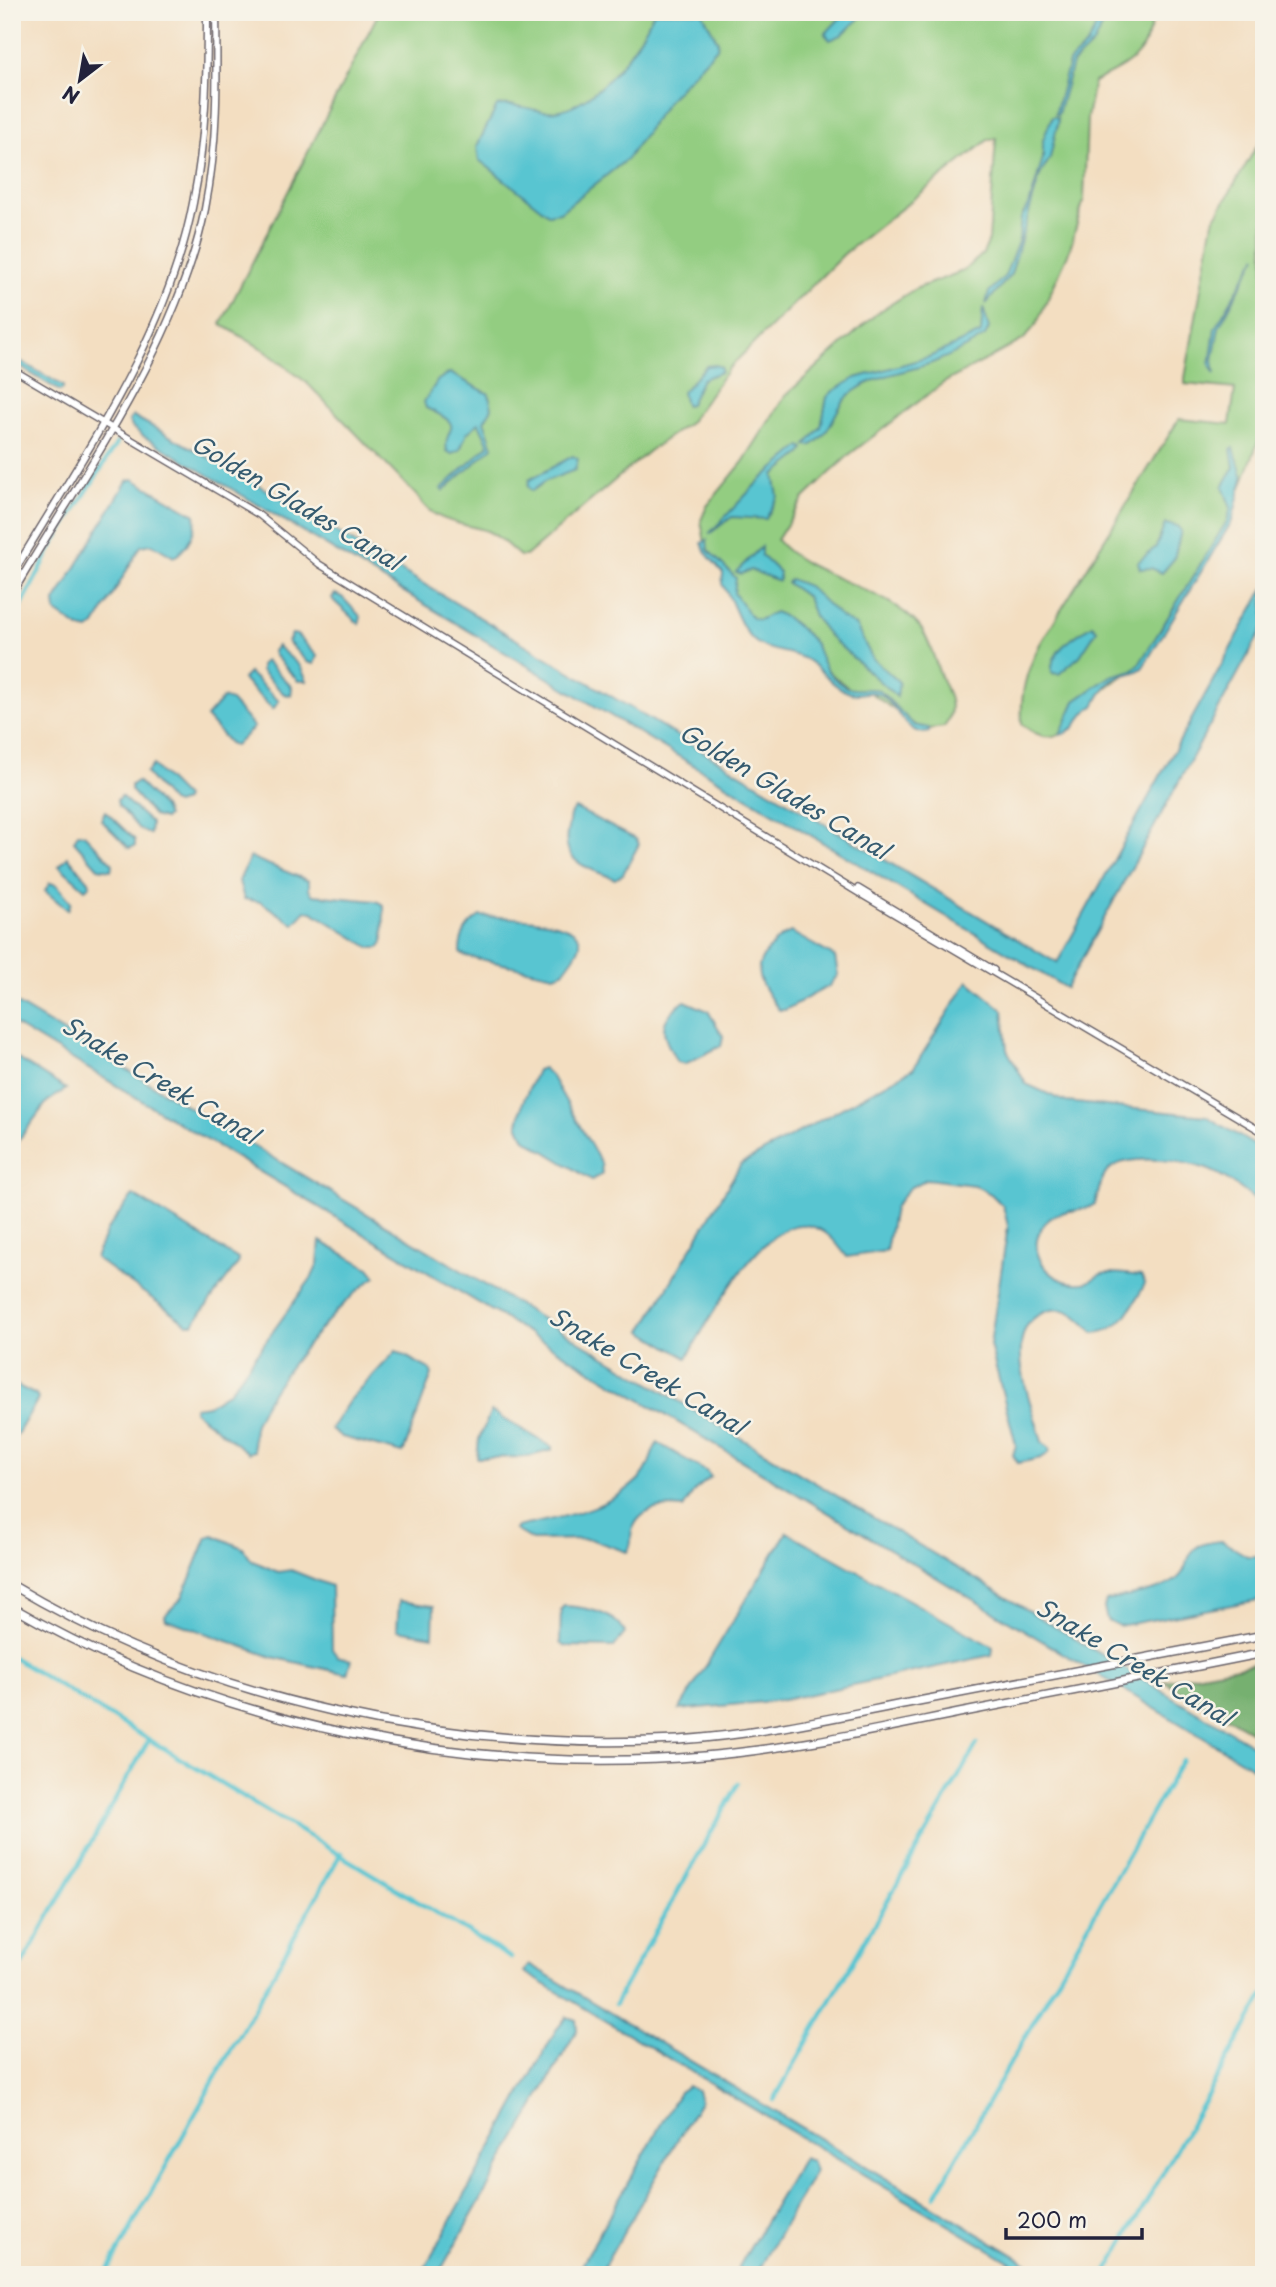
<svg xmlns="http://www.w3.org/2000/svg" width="1276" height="2287" font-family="'Playpen Sans',sans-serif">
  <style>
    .green { fill: #93cd81; stroke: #5a785e; stroke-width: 2 }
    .forest { fill: #76b06f; stroke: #4c6955; stroke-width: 2 }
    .water { fill: #59c5d1; stroke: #3e7486; stroke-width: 2 }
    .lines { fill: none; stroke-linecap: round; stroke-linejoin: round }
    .canal { stroke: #59c5d1; stroke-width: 4.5 }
    .minor-casing { stroke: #6b646a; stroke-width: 8 }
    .major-casing { stroke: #6b646a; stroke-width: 9 }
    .highway-casing { stroke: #6b646a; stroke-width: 10 }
    .minor { stroke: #fff; stroke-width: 5 }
    .major { stroke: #fff; stroke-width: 6 }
    .highway { stroke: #fff; stroke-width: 7 }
    .labels { text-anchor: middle; stroke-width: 5; stroke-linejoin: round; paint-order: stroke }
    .water-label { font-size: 24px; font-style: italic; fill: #355b70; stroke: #f7f3e8 }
  </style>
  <rect width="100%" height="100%" fill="#f7f3e8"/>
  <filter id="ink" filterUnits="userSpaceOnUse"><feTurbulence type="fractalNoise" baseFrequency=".0143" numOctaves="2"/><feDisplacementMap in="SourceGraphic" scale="14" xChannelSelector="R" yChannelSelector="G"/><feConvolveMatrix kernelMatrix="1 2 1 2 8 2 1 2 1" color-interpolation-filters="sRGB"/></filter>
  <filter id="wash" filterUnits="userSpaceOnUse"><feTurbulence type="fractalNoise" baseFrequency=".00686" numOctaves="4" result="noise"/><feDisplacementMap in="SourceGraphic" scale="28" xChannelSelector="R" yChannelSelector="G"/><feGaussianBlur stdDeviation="1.57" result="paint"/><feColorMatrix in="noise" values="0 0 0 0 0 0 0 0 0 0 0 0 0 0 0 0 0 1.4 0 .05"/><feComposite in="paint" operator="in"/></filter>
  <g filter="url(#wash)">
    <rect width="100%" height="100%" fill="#f3dec1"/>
    <path class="green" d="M379 12H1154C1146 58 1132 62 1094 82L1087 118 1084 199 1069 252 1036 325 1023 340 943 383 850 454 804 498 777 540C806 577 886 586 920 627 930 640 935 662 941 677 949 695 957 709 944 727L922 730 871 693 851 690 814 660 772 645 735 603 725 575 706 549 701 520 707 506 743 462 785 396 877 313 915 289 963 271 983 254 989 240 996 138 988 140 844 254 729 368 689 423 649 451 526 556H520C510 548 496 533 484 530 459 523 431 521 417 496L307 383 264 350 221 324Z
      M1264 134V426L1225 530 1142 662C1131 673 1117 678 1106 688 1081 710 1062 760 1022 724 1020 693 1026 672 1040 644L1179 419 1230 424 1235 389 1185 384V378L1213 221Z"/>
    <path class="forest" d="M1264 1662V1739L1163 1681Z"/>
    <path class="water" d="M654 12H702L718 42 717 48 670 98 627 159 560 212 548 214 479 160 477 146 497 106C517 101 536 114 556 111 599 103 637 49 654 12Z
      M842 12H866L842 35 830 40 825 34 842 16Z
      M1104 12 1107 14 1094 43 1072 64 1058 114H1055L1069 62 1087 45Z
      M1052 117H1057L1058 122 1050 158 1040 175 1011 274 986 304 989 292 1005 276 1019 239 1021 218 1030 202 1043 158V140Z
      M1257 256 1219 327 1213 360 1215 374 1210 365 1215 328Z
      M983 307 989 328 985 336C968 347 950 356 932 363 906 372 880 374 856 390 832 405 835 433 810 446L806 445 821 427 827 397 833 391 856 378 929 357 981 333Z
      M12 356 63 386V389L60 391 12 362Z
      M715 365 721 367V372L702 379 690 404 685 405 682 392 706 366Z
      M450 373 489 394 492 408 484 421 493 447 443 491 441 489 489 445 479 423 467 433 460 450 452 454 447 451C441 427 471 428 426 408L424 402 438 380Z
      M133 416 250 480 1057 963 1264 588V626L1066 988 143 436 132 427 129 421Z
      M801 446 804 448 802 453 774 475 778 496 766 519 732 517 709 534 758 482Z
      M1234 448 1243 478 1232 521 1143 667C1136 674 1130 673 1121 676 1107 681 1100 694 1094 706 1079 712 1078 732 1060 735L1075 701 1111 676 1133 670 1140 663 1227 521 1231 508 1223 487 1234 467 1231 449Z
      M573 456 578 459 575 470 546 481 532 491 528 487 529 480Z
      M133 479 195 515C198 530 186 550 174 557L152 544 141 546 95 625 89 630 79 628 56 612 55 602 127 481Z
      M1165 524 1177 526 1181 531 1174 559 1162 573 1151 568 1140 569 1138 562 1156 547Z
      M707 540 708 550 736 578 734 593 752 618 759 620 775 612C788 617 812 636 817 648 824 667 828 676 846 687 855 692 869 687 879 690L914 725 929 728V732C907 738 897 705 881 695 871 689 860 696 850 693 833 688 822 669 807 660 791 651 773 653 757 643 739 630 734 601 722 584L723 573 706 553 702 543Z
      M761 547V555L779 572V581L751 570 741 574 736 572Z
      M790 579 808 586 842 618 856 626 872 658 899 682 897 697 829 636 814 616 807 597 787 583Z
      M335 594 342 597 361 617 359 624 334 601 332 598Z
      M1092 625 1097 630 1080 656 1059 674 1052 673C1049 650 1076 636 1092 625Z
      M292 634 297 635 317 656 314 664 307 662 288 642Z
      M277 646 300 666 307 681H298L274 655 273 651Z
      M266 661 292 687 291 695 284 694 261 671V664Z
      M249 673 279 701 273 709 245 682 243 679Z
      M223 698 231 701 254 727 235 746 231 745 206 717Z
      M153 765 185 797 184 801 176 804 171 802 146 773Z
      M137 781 163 807 167 816 164 819 154 816 131 790V785Z
      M121 796 151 823 150 834 139 829 118 805 117 800Z
      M575 808 636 839 639 844 623 874 615 879C589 868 559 863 568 828 570 819 568 814 575 808Z
      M105 811 135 840V846L129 848 101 820Z
      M78 833 84 834 113 864 111 870 98 868 74 841Z
      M68 857 89 881 90 885 85 889 59 866Z
      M250 857 309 881V890L313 895 376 901 384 905 383 942 379 948H371L312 912 306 911 294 924 261 902 244 899 239 881Z
      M50 883 57 885 71 902 68 910 45 891Z
      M480 916C499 918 583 917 580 944 579 953 568 964 563 972L554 975 466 956 460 953C460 936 466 925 480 916Z
      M791 932 835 957 838 975 829 986 785 1010H779C773 1002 761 985 759 976 755 958 778 937 791 932Z
      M968 981 1003 1010 1007 1050 1026 1084 1066 1102 1206 1116 1264 1151V1207C1246 1193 1226 1175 1204 1168 1182 1161 1134 1154 1114 1166 1101 1173 1099 1191 1095 1204 1080 1215 1060 1206 1046 1222 1037 1232 1034 1245 1039 1257 1047 1276 1068 1287 1088 1282 1093 1280 1097 1275 1102 1274 1112 1271 1130 1275 1141 1276L1145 1284C1132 1306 1122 1332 1094 1333 1080 1319 1070 1305 1048 1311 996 1325 1033 1406 1042 1442L1050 1448 1049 1453 1041 1458 1018 1463 1013 1455 1016 1445 990 1345 1008 1226 1003 1206 991 1194 974 1185 927 1179 909 1188 894 1208 886 1251 847 1257C836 1242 825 1227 805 1225 762 1220 705 1325 687 1358L642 1331 741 1164 913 1069Z
      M12 1001 1264 1752V1774L12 1023Z
      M685 1001 708 1011 723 1036 721 1046 685 1064 677 1062C662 1035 655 1021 685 1001Z
      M12 1055 66 1089 47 1102 12 1149Z
      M543 1068 552 1077 601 1163 602 1174 592 1180 525 1139 518 1124 523 1102 537 1070Z
      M133 1195 238 1259 239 1262 193 1324H188L95 1258 107 1230Z
      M320 1241 369 1268 376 1277C342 1297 268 1387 255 1424 252 1433 253 1442 254 1451L248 1453 194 1411V1407L208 1405 230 1391 312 1277 318 1264Z
      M396 1351 429 1369 432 1374 403 1453 342 1437 331 1429 349 1401Z
      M12 1383 36 1395 38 1399 12 1443Z
      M491 1411 552 1447V1450L527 1457 477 1458 479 1439Z
      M658 1443 707 1472 711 1477 695 1490 683 1508C663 1506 640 1507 632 1531 630 1539 633 1545 627 1552L590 1539 532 1540 515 1530 517 1527C560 1517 609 1511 642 1476 651 1466 651 1451 658 1443Z
      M787 1532 993 1647 992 1655 783 1700 679 1710Z
      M213 1535 243 1548 252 1561 262 1565 278 1572 291 1570 331 1586 332 1649 337 1656 351 1660 347 1674 272 1657 166 1619 165 1615 182 1598 207 1537Z
      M1222 1541 1247 1556H1264V1599L1119 1626 1107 1620 1104 1608 1106 1601C1126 1596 1154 1593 1171 1583 1199 1567 1174 1544 1222 1541Z
      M399 1601 434 1606 433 1636 397 1630Z
      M564 1606C584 1607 615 1612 625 1633L614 1647 564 1646 560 1643 561 1609Z
      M529 1964 1047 2275H1032L524 1972Z
      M567 2017 576 2020 577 2030 438 2275H421L556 2030Z
      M688 2086 697 2091 700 2101 599 2275H576L679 2092Z
      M803 2158 811 2161 815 2171 756 2275H734Z"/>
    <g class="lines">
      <path class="canal" d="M16 624 17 614 54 543 117 443
        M12 1657 511 1958
        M12 1982 149 1740
        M615 2004 738 1784
        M774 2100 977 1744
        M935 2196 1182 1760
        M105 2275 341 1853
        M1105 2275 1264 1995"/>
    </g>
  </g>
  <g filter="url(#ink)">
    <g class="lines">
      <defs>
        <path id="minor" d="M12 369 259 515 319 564 857 892 1264 1133
          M858 888 994 970"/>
        <path id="major" d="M12 575C81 458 167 339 193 203 206 139 207 77 207 12
          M12 594C82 474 177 347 205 209 218 143 217 79 216 12"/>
        <path id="highway" d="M12 1585C210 1703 449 1752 678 1740 756 1735 831 1718 908 1703 1026 1681 1145 1658 1264 1635
          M12 1607C215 1725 472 1776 704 1756 790 1749 874 1730 959 1713 1061 1693 1162 1674 1264 1653"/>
      </defs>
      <use href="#minor" class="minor-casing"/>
      <use href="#major" class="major-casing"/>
      <use href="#highway" class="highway-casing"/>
      <use href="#minor" class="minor"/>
      <use href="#major" class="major"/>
      <use href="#highway" class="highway"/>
    </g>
  </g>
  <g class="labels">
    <g class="water-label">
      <text transform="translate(296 503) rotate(31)" y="8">Golden Glades Canal</text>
      <text transform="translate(784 792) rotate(31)" y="8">Golden Glades Canal</text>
      <text transform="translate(160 1081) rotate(31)" y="8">Snake Creek Canal</text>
      <text transform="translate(647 1372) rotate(31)" y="8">Snake Creek Canal</text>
      <text transform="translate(1134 1663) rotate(31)" y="8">Snake Creek Canal</text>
    </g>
  </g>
  <rect width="1276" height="2287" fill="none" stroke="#f7f3e8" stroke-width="42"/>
  <g transform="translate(80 80) rotate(211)" stroke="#f7f3e8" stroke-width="5" paint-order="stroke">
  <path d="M0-5L12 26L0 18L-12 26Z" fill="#22223b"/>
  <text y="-10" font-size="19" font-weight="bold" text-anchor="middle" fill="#22223b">N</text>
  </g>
  <path d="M1006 2228v10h136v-10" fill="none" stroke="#22223b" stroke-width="3.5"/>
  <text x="1017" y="2228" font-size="21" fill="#22223b" stroke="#f7f3e8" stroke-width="5" paint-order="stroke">200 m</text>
</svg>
